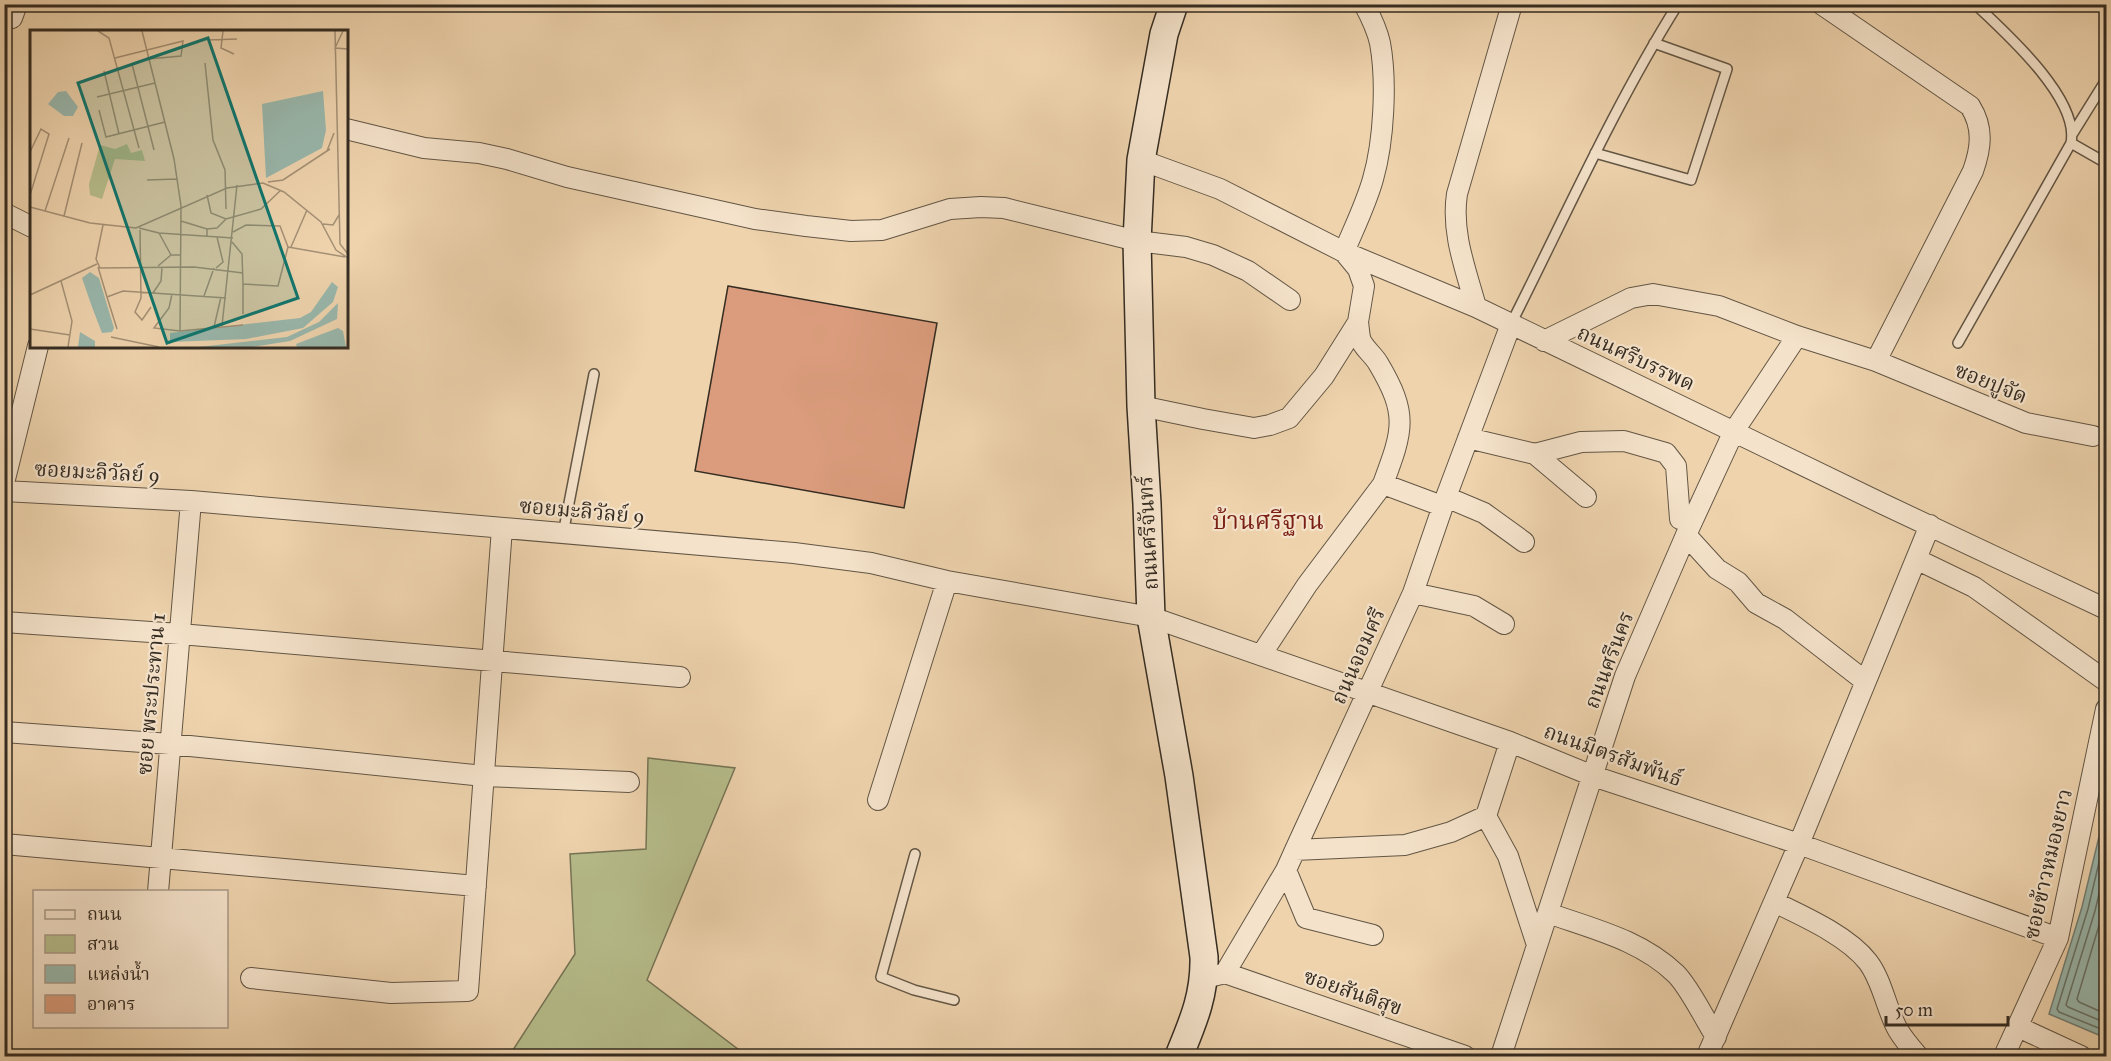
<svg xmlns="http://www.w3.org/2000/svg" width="2111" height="1061" font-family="'IM FELL Great Primer','Noto Serif Thai',serif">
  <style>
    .green { fill: #b6bd8b; stroke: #767456; stroke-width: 1.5 }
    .water { fill: #99b7ac; stroke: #717f75; stroke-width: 1.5 }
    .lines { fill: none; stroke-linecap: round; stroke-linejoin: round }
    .shore { stroke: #677267; stroke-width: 1.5 }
    .building { fill: #da9c7c; stroke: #352c22; stroke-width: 1.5 }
    .service-casing { stroke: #635645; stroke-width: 12 }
    .minor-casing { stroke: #635645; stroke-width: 22 }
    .secondary-casing { stroke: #352c22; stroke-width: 30 }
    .service { stroke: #f4e2ca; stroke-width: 9 }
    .minor { stroke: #f4e2ca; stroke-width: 20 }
    .secondary { stroke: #f4e2ca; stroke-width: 27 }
    .labels { text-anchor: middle; stroke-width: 4.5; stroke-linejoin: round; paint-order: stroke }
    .street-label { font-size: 21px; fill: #352c22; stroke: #f4e2ca }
    .quarter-label { font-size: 24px; fill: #7a1f14; stroke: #f4e2ca }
    .inset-road { fill: none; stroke: #a49075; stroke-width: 1.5 }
    .view { fill: #0f766e; fill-opacity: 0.15; stroke: #0f766e; stroke-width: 3 }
    .inset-edge { fill: none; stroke: #352c22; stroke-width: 3 }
  </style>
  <rect width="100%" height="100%" fill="#eed3ad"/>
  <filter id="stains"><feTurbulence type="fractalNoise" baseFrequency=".00333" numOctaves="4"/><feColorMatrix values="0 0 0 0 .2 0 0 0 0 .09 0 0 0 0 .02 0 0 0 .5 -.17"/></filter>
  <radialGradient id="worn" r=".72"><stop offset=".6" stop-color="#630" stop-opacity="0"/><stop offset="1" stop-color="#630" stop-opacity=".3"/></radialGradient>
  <path class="green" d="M648 758 735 768 647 980 747 1056H516L511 1053 575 954 570 854 646 849Z"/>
  <path class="water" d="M2106 808V1038L2049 1014 2082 907Z"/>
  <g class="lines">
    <path class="shore" d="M2106 833 2088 909 2057 1009 2059 1012 2106 1031
      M2106 864 2095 911 2066 1005 2068 1007 2106 1023
      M2106 902 2077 999 2079 1002 2106 1014"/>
  </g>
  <path class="building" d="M728 286 937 323 904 508 695 471Z"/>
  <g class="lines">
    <defs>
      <path id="service" d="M2073 133 2106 80
        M2071 143 2106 163
        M1595 153 1691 180 1727 69 1654 43
        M1511 324C1565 217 1614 106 1678 4
        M1958 343 2071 143C2080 99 2005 32 1975 4
        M563 534 594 374
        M915 854 881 977 914 990 954 1000"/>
      <path id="minor" d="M12 18 17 4
        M346 129 424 148 479 153 507 159 567 177 755 219 806 226 851 231 882 230 950 209 981 207 1004 208 1137 241 1186 247 1213 255 1248 271 1290 300
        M1141 160 1220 189 1344 252 1476 307 1883 504 2106 609
        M4 213 32 227
        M1476 307C1466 270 1451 233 1457 194L1512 4
        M1358 322C1359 328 1359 336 1361 341 1365 349 1374 356 1378 363 1409 415 1403 430 1383 484L1442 506
        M1544 341 1631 298 1653 294 1719 306 1797 336 1876 361 1973 171C1981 148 1984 128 1970 106L1821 4
        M1876 361 2026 423 2093 436
        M1141 406 1203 419 1254 428 1270 425 1289 418 1324 376 1358 322 1364 286 1358 269 1344 252C1354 228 1366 204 1373 179 1384 141 1387 81 1380 43 1377 29 1371 17 1364 4
        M1468 438 1535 454 1586 497
        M1535 454 1581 442 1624 441 1666 453 1676 466 1680 519 1691 524
        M4 483 38 346
        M4 491 191 501 794 553 871 563 947 581 1151 617 1510 742 1593 776 1799 844 2058 938
        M1446 497 1484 513 1524 542
        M1686 535 1717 569 1738 582 1756 603 1785 619 1865 681
        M1916 559 1974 587 2106 681
        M1413 593 1474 606 1504 624
        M4 622 180 634 680 677
        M1261 655 1307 585 1383 484
        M4 732 170 744 484 776 629 782
        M1510 742 1486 816 1508 856 1537 945
        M878 800 947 581
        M4 844 476 886
        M1295 850 1405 845 1451 832 1486 816
        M1286 870 1306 918 1373 935
        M158 892 191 501
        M1774 902C1803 916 1848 936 1868 962 1883 982 1886 1009 1898 1030 1904 1040 1911 1048 1918 1056
        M1548 913C1593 929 1641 940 1676 974 1690 988 1705 1020 1716 1037
        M1225 973 1465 1056
        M251 978 391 993 468 991 502 528
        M1205 978 1225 973 1286 870 1295 850 1413 593 1446 497 1511 324
        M2018 1027 2081 1056
        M1501 1056 1625 676 1686 535 1734 431 1797 336
        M1707 1056 1799 844 1930 525
        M2004 1056 2058 938 2106 709"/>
      <path id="secondary" d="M1174 4 1164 34 1141 160 1137 241 1141 406 1147 504 1151 617 1179 776 1204 957C1205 995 1193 1022 1179 1056"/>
    </defs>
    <use href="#service" class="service-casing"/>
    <use href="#minor" class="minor-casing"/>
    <use href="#secondary" class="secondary-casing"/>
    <use href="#service" class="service"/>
    <use href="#minor" class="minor"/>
    <use href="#secondary" class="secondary"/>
  </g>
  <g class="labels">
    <g class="street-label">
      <text transform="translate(1636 358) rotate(25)" y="7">ถนนศรีบรรพด</text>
      <text transform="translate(1991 383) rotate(22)" y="7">ซอยปูจัด</text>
      <text transform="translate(97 472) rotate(3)" y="7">ซอยมะลิวัลย์ 9</text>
      <text transform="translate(582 511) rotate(5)" y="7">ซอยมะลิวัลย์ 9</text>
      <text transform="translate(1148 533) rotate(-93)" y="7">ถนนศรีจันทร์</text>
      <text transform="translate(1358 656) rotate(-66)" y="7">ถนนจอมศรี</text>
      <text transform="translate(1609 660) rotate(-69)" y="7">ถนนศรีนคร</text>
      <text transform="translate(151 694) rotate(-85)" y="7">ซอย พระประทาน 1</text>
      <text transform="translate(1613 755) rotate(20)" y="7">ถนนมิตรสัมพันธ์</text>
      <text transform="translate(2048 864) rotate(-77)" y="7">ซอยข้าวหมองยาว</text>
      <text transform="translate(1353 992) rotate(19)" y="7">ซอยสันติสุข</text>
    </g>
    <g class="quarter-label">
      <text x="1268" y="529">บ้านศรีฐาน</text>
    </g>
  </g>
  <g transform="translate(30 30)">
    <rect width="318" height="318" fill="#eed3ad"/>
    <path d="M97 114 101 123 112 120 115 131 85 129 72 169 60 165 59 154 70 115 85 119Z" fill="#b6bd8b"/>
    <path d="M36 61 48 77 43 86H34L18 74 28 62ZM293 61 296 100 292 118 236 148 232 74ZM60 242 69 248 84 298 82 302 72 303 62 277 52 248ZM302 252 308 257 303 272 273 298 216 309 140 312V303L270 288 281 282ZM308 273 307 289 260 311 222 317H169L257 307 289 292ZM308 298 313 301 316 317H267L266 314ZM50 302 65 311V317H48Z" fill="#99b7ac"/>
    <path class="inset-road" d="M68 1 79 8 109 118M112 1 144 129 151 176 150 301M193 1 191 18 204 24M305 1 310 214 318 224M313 1 305 18 318 19M177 10 207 9M85 28 153 11 151 26 118 29M175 33 183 110 195 140 196 179M102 34 124 120M74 41 89 104M67 67 125 53M69 80 76 107 135 92M297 121 304 103M0 122 11 99 19 104 0 165M117 150 147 149M238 152 253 150 300 119M177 165 181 183 196 189 231 179 251 160M0 177 60 193 106 198 197 158 233 153 254 162 291 192 306 220 318 228M15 181 39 108M34 186 52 113M151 191 177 199M293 194 303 195 309 185M73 195 66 229 70 238 164 237 213 243M109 198 129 203 203 208M110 200 111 268 105 282 112 290 121 277M129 203 141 225M177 207V199L187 198 196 189M202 212 212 224 213 254 248 256 258 217 250 196 216 195 203 202M258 217 315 227M261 217 277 180M128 236 141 225H151M68 237 77 267 93 261 196 268M186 238 193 232 187 207M31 251 42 291 38 317M213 254V284M123 263 131 251 132 237M142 264 139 278 124 298 150 301 213 295M0 265 67 234M174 266 184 238M77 267 87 299M192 296 207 155M184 297 191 267M0 299 40 305M81 307 129 317"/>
    <path class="view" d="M178 8 268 268 137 313 48 53Z"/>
    <rect width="318" height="318" class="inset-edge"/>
  </g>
  <rect width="2111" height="1061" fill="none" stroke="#eed3ad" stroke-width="24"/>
  <rect x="6" y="6" width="2099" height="1049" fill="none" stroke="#352c22" stroke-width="3"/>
  <rect x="12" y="12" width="2087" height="1037" fill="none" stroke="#352c22" stroke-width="1.5"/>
  <rect x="33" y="890" width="195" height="138" fill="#f4e2ca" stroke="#a89987" stroke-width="1.5"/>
  <rect x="45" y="910" width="30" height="9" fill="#f4e2ca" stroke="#a89987" stroke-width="1.5"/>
  <text x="87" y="920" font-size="18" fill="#352c22">ถนน</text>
  <rect x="45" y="935" width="30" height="18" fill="#b6bd8b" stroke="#a89987" stroke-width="1.5"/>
  <text x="87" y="950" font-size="18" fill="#352c22">สวน</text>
  <rect x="45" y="965" width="30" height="18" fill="#99b7ac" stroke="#a89987" stroke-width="1.5"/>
  <text x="87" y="980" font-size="18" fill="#352c22">แหล่งน้ำ</text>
  <rect x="45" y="995" width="30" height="18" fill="#da9c7c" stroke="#a89987" stroke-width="1.5"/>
  <text x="87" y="1010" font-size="18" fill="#352c22">อาคาร</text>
  <path d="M1886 1016v9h122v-9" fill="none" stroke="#352c22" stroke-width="3"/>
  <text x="1895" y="1016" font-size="18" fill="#352c22" stroke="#f4e2ca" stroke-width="4.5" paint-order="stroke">50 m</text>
  <rect width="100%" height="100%" filter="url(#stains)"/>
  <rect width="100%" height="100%" fill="url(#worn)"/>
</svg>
